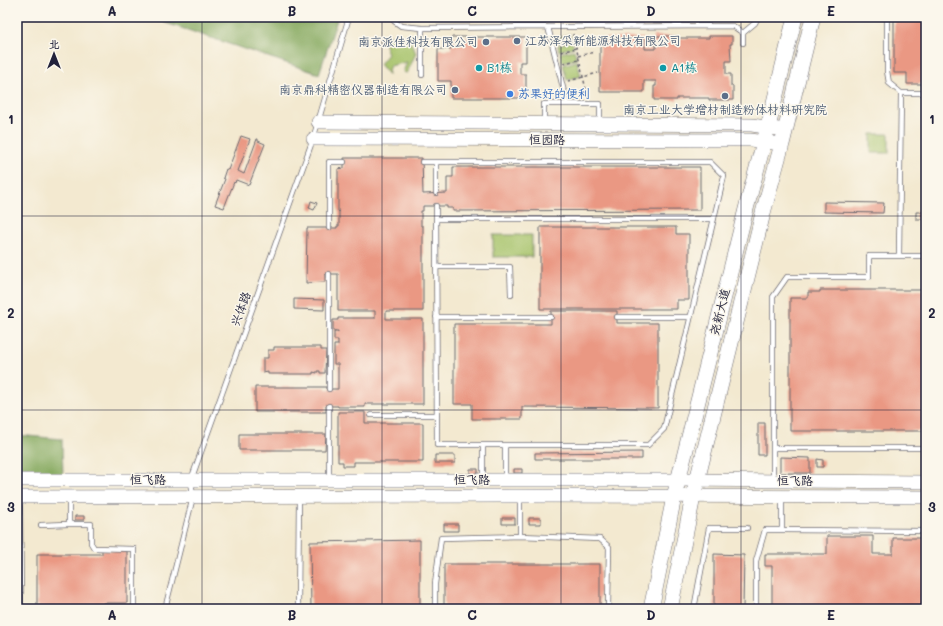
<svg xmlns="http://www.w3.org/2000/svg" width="943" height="626" font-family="Mali,'LXGW WenKai TC',sans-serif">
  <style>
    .green { fill: #a6c269; stroke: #647252 }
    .forest { fill: #84a85d; stroke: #53654c }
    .building { fill: #ea9883 }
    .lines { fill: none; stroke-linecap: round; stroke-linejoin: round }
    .lane-casing { stroke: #6b686f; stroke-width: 6 }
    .secondary-casing { stroke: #6b686f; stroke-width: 14 }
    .primary-casing { stroke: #6b686f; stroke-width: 16 }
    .path { stroke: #6b686f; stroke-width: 1.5; stroke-dasharray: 3 3; stroke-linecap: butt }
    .lane { stroke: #fff; stroke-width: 4.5 }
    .secondary { stroke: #fff; stroke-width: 13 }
    .primary { stroke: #fff; stroke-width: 15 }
    .grid { fill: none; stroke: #22223b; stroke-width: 1; stroke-opacity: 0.55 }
    .service-dot { fill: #5c6f8a; stroke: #fbf7ec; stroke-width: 1.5 }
    .culture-dot { fill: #0f9aa8; stroke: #fbf7ec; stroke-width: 1.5 }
    .shop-dot { fill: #3f7fe0; stroke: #fbf7ec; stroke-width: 1.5 }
    .labels { text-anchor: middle; stroke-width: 3; stroke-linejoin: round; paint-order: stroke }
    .service-label { font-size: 12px; fill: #4e5e75; stroke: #fbf7ec; text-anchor: end }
    .culture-label { font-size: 12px; fill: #0d838f; stroke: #fbf7ec; text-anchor: start }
    .shop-label { font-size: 12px; fill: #366cbe; stroke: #fbf7ec; text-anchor: start }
    .street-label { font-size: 12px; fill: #22223b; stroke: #fbf7ec }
    .neatline { fill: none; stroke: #22223b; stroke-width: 1.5 }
    .grid-label { font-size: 13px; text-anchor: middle; font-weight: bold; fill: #22223b }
  </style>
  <rect width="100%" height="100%" fill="#fbf7ec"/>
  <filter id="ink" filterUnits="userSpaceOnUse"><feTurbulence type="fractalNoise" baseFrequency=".025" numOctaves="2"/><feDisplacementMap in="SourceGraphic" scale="8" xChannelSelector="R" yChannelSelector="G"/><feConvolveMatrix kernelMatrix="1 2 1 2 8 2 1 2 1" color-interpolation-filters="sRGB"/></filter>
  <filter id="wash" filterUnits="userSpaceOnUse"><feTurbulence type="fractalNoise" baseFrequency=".012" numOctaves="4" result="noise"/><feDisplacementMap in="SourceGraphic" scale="16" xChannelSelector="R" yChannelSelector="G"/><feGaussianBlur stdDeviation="0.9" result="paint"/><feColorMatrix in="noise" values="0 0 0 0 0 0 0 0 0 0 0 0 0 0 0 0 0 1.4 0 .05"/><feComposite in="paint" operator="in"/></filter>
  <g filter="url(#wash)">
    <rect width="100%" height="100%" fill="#f3e9d0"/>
    <path class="green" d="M570 34 572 39 557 43V38Z
      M384 36H407L416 53 407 73 403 72 407 62 390 66 388 70 389 74H388L380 64 388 54 382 37Z
      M572 41 574 47 559 51 558 45Z
      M574 50 577 59 562 62 560 53Z
      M577 61 581 76 567 80 563 65Z
      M871 134H889V153H871Z
      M493 235H532V257H493Z"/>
    <path class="forest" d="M157 17H338L319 74 157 20Z
      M17 435 62 439 63 476 17 475Z"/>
    <g id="blocks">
      <path class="building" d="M894 17H926V84H907V73H894Z
        M653 36H677V38H709V36H732V44H730L731 61H726V74H731V86H733V100H709V98H677V100H654V86H656V81H644V92H600V39H601V38H643V39H645V49H656V44H653Z
        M451 37H526V62H520V74H526V98H451V81H438V49H451Z
        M241 136 250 139 238 171 244 174 257 139H258V141L265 144 249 185 236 180 235 183 234 182 224 208 215 205 225 179 223 178 226 169 228 170Z
        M344 158H422L423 194 447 193V177H453V167H700V210L453 211V208H447V206H423V211H421V226H423V311H386V319H423V404H365V407H338V406H326V412H255V387H326V389H338V364H334V345H338V340H334V332H338V331H333V320H338V318H375V311H338V274H325V282L306 283 307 228H337V226H339V212L338 211V169L344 168Z
        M311 201 317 203 314 210 309 208Z
        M824 202 884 203 883 213 824 212Z
        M916 212H926V219H916Z
        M540 227H676V234H689V300H677V309H540Z
        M820 290H926V431H790V298H808V292H820Z
        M294 299 324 300V310L294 309Z
        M551 311H617V323H658V408L522 407V419H472V404H454V324H551Z
        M274 347H321V350H326L325 373H320V371H317V373L313 372V374H268V372L263 373V358H268V350H274Z
        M338 412H365V423H423V462H354V466H343V462H338Z
        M758 423H765V455H758Z
        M239 434H326L325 450H239Z
        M642 452V459H535V453Z
        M435 455H455V463H435Z
        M780 457 810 458V473H780Z
        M817 459 823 460V467H817Z
        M470 469H478V473L470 474Z
        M514 469H522V473H514Z
        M75 516H84V520H75Z
        M502 518H515V524H502Z
        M529 518H541V524H529Z
        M444 524H458V531H444Z
        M827 536H873V554H893V538H926V609H772V566H765V554H827Z
        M420 540V609H311L310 542Z
        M102 550 127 551V603H103V609H37V554H102Z
        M714 554 744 555 743 609H714Z
        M444 564H600V609H444Z"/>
    </g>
  </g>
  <g filter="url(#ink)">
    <use href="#blocks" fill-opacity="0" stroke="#6b686f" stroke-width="1"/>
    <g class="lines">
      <defs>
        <path id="lane" d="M394 17V21L401 26 422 28
          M887 17V71L889 83 901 93H926
          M743 33 755 23 758 17
          M422 75V28L548 27
          M567 104 548 27 733 26 743 33V43
          M544 121V104H600V123
          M422 162H710L724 176 664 429 648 445H505V478
          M436 162V193
          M436 206 437 445H505
          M436 219H714
          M329 228V162H344
          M899 256 901 93
          M436 267H510L511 295
          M329 274V389
          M436 317H551
          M617 317H690
          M329 406V478
          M371 415H437
          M483 445V479
          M773 448H926
          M773 480V297L787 277H869V256H926
          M520 497V536
          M20 498 21 609
          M69 524H91V543L94 548 134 549V609
          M41 525 69 524V499
          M782 530 926 531
          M165 609 193 497 191 480 313 139 349 17
          M298 609 299 498
          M435 609V584L441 538 520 536 600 539 609 547 608 609
          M694 609 709 528H747
          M756 609V561L765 530H782V498"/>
        <path id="secondary" d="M318 122 752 125 785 130
          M313 139 750 140 782 144
          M17 480H679L926 482
          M17 497 520 496 926 497"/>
        <path id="primary" d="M651 609 674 497 746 209 768 127 795 17
          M670 609 693 497 763 213 782 144 813 17"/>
      </defs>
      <use href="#lane" class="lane-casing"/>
      <use href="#secondary" class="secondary-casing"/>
      <use href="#primary" class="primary-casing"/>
      <path class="path" d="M573 34 588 98
        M559 43 574 39
        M561 52 576 48
        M578 56 595 52
        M563 63 579 60
        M568 81 598 73"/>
      <use href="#lane" class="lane"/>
      <use href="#secondary" class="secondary"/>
      <use href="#primary" class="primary"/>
    </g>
  </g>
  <path class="grid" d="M202 17V609M382 17V609M561 17V609M741 17V609M17 216H926M17 410H926"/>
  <g class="service-dot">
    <circle cx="517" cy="41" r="4"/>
    <circle cx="486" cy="42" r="4"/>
    <circle cx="455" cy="90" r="4"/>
    <circle cx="725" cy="96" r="4"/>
  </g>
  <g class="culture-dot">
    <circle cx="479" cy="68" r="4"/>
    <circle cx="663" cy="68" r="4"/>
  </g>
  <circle class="shop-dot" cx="510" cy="94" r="4"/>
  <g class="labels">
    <g class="service-label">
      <text x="525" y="45" text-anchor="start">江苏泽采新能源科技有限公司</text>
      <text x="478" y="46">南京派佳科技有限公司</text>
      <text x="447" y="94">南京鼎科精密仪器制造有限公司</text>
      <text x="725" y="114" text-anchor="middle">南京工业大学增材制造粉体材料研究院</text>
    </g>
    <g class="culture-label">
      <text x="487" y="72">B1栋</text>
      <text x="671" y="72">A1栋</text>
    </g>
    <g class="shop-label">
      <text x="518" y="98">苏果好的便利</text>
    </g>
    <g class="street-label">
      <text x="547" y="144">恒园路</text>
      <text transform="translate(241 309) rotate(-70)" y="4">兴体路</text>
      <text transform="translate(720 312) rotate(-76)" y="4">尧新大道</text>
      <text x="148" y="484">恒飞路</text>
      <text x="472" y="484">恒飞路</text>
      <text x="795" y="485">恒飞路</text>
    </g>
  </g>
  <rect width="943" height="626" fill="none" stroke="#fbf7ec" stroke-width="44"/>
  <g transform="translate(54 54)" stroke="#fbf7ec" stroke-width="3" paint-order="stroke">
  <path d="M0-3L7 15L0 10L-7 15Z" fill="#22223b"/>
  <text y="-6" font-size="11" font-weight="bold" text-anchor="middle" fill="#22223b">北</text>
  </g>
  <rect x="22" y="22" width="899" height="582" class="neatline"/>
  <g class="grid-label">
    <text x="112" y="16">A</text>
    <text x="292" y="16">B</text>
    <text x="472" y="16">C</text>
    <text x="651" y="16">D</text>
    <text x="831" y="16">E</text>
    <text x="11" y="124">1</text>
    <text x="932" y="124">1</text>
    <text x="11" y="318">2</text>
    <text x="932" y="318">2</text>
    <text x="11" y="512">3</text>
    <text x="932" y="512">3</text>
    <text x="112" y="620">A</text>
    <text x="292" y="620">B</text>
    <text x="472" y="620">C</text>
    <text x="651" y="620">D</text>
    <text x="831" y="620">E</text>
  </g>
</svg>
